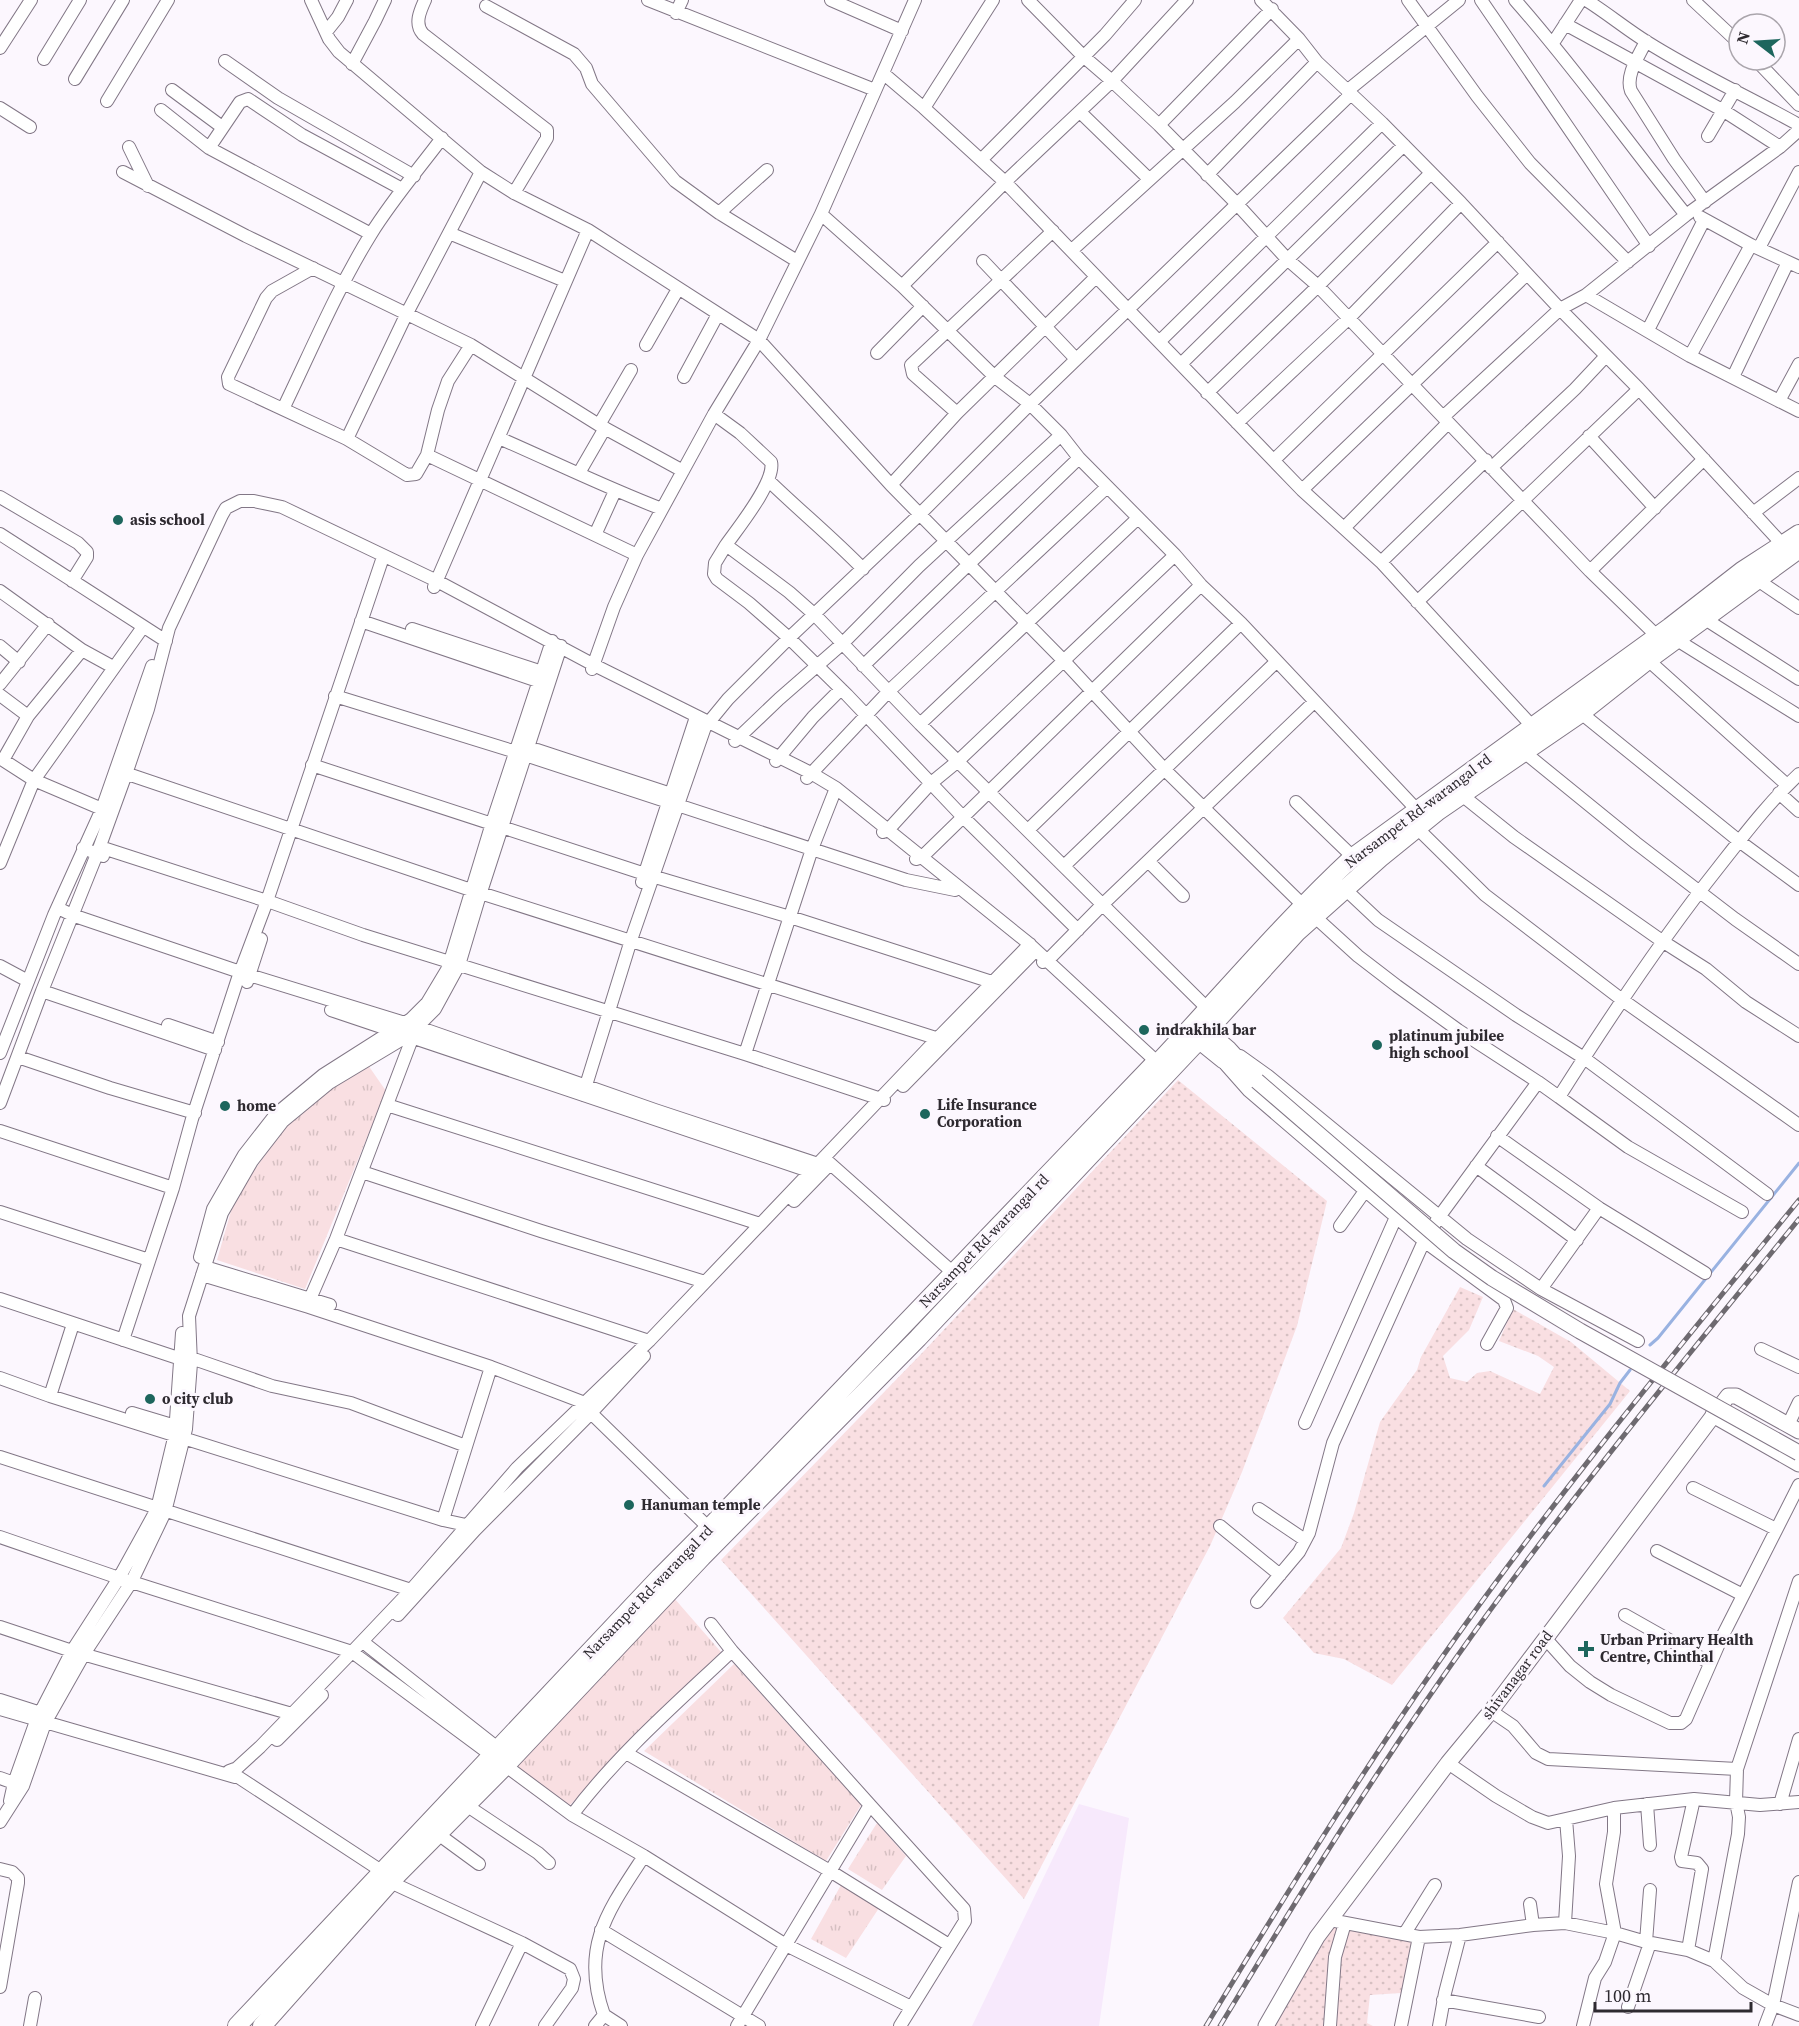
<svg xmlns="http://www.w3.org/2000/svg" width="1799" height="2026" font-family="'Source Serif 4',serif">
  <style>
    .built { fill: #f7e9fc }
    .grass { fill: url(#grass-dots) }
    .park { fill: url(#park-tufts) }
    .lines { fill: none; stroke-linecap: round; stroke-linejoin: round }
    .stream { stroke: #99b2e1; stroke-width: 3 }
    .minor-casing { stroke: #827786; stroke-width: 14 }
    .tertiary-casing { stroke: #827786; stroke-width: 17 }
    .secondary-casing { stroke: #827786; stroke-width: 20 }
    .minor { stroke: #fff; stroke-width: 12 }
    .tertiary { stroke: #fff; stroke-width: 15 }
    .secondary { stroke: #fff; stroke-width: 18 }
    .rail-casing { stroke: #6e6a70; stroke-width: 5 }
    .rail { stroke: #fcf7fe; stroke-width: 3; stroke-dasharray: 9; stroke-linecap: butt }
    .tertiary-bridge-casing { stroke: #827786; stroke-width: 17; stroke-linecap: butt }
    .tertiary-bridge { stroke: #fff; stroke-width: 15 }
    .poi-dot { fill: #1d665d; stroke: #fcf7fe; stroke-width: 2 }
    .labels { text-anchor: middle; stroke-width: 6; stroke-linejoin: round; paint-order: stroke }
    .poi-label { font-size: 15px; font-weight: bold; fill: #2e2a30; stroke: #fcf7fe; text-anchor: start }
    .street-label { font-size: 15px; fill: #2e2a30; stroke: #fcf7fe }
  </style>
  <defs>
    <pattern id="grass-dots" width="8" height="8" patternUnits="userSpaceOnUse" patternTransform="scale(1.5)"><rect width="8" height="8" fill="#f9dfe2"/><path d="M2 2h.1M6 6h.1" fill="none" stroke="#d6c0c2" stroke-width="1.8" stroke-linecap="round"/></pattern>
    <pattern id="park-tufts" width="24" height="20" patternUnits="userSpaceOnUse" patternTransform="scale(1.5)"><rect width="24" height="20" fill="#f9dfe2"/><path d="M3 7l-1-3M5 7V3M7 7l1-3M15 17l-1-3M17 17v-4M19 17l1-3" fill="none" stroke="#d6c0c2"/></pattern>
  </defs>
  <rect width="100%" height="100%" fill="#fcf7fe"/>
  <path class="built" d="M1079 1804 1129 1818 1099 2026H972Z"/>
  <path class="grass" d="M1178 1080 1327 1201 1297 1326 1242 1472 1210 1546 1024 1899 721 1560 924 1351Z
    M1460 1287 1483 1297 1469 1330 1443 1356 1450 1378 1467 1382 1477 1373 1490 1371 1540 1394 1554 1367 1538 1356 1499 1341 1513 1309 1571 1342 1630 1391 1392 1685 1344 1659 1314 1653 1283 1618 1341 1548 1354 1513 1380 1422 1417 1370 1421 1357Z
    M1334 1925 1413 1943 1401 1993 1370 1995 1367 2023 1373 2026H1274Z"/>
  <path class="park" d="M368 1065 386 1091 305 1289 217 1260 235 1197 289 1122 329 1089Z
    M674 1598 721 1652 569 1806 513 1769Z
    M734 1664 861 1805 826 1861 644 1751Z
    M877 1823 906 1856 882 1890 848 1869Z
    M841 1885 879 1908 846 1958 811 1939Z"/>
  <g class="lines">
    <path class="stream" d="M1650 1345 1658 1338 1799 1163
      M1544 1486 1610 1404 1620 1383 1630 1370"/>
    <defs>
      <path id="minor" d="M311 0 329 39 339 52 481 172 514 193 588 230 759 340 891 485 1064 661 1165 770 1314 916 1358 956 1397 986 1458 1030 1538 1082
        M425 0C420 11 414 24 423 34L547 130V138L514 193
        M648 0 875 90
        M831 0 902 31
        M915 0 821 214 902 286 995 377 1030 404 1061 435 1079 458 1175 555 1201 585 1241 623 1418 811
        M1028 0 1083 56 1112 81 1159 125 1237 204 1287 259 1318 286 1590 571 1657 636
        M1261 0 1299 39 1317 62 1382 123 1461 203 1560 309 1639 389 1783 545
        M1408 0 1477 96 1530 163 1628 262
        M1481 0 1649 246
        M1515 0C1576 69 1629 144 1686 215
        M1586 0C1607 13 1626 29 1647 42 1696 73 1749 97 1799 125
        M1693 0 1739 43
        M486 6 574 54 586 68 592 84 675 181 719 213 797 261
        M676 13 682 0
        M1565 24 1724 111 1780 147
        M326 32 338 17 347 0
        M1646 41C1639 56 1625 75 1631 91L1674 159 1705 202
        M1553 43 1581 0
        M0 48 31 0
        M44 59 80 0
        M1756 60 1799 105
        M225 61 278 98 414 176
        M352 64 375 21 385 0
        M884 74 924 108 1005 182 1302 490 1381 562 1532 726
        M75 79 123 0
        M172 90 222 127
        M1347 91 1459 0
        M107 101 168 0
        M0 108 30 127
        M924 108 993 0
        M161 110 209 148 240 102 248 99 302 135 402 189
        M1080 112 1149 179
        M1159 125 1272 9
        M1708 136 1735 90
        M129 147 148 186
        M209 148 371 234
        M981 160 1105 35 1135 0
        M123 172 246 236 471 345 599 425 683 471
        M1207 175 1317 62
        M719 213 767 170
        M1700 217 1751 245 1799 267
        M449 233 565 281
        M1759 248 1799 172
        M1072 250 1235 102 1299 39
        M983 261 1076 359
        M313 268 272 291 266 298 228 377 229 384 347 439 407 475 416 474 427 455 438 410 448 381 471 345
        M902 286 1005 182 1112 81 1187 0
        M1586 295 1690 356 1799 411
        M1648 330 1704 220
        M1160 341 1382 123
        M646 345 678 289
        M877 353 923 306
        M1690 356 1751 245
        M1181 364 1404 145
        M684 377 718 314
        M1733 377 1788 262
        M1207 393 1318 286 1431 173
        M1779 401 1799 364
        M283 409C311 351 337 289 371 234 392 200 418 170 442 138
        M957 413 913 374 911 365 1053 231
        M714 414 740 433 771 462C776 481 738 528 726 545L789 592 815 615 920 724 1209 1010
        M1443 417 1560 309 1586 295 1686 215 1780 147 1799 130
        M1237 423 1348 319 1461 203
        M599 425 631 370
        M1589 436 1655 508
        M499 438C554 462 607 488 662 509
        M347 439 407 313 481 172
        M427 455 637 555
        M1274 460 1498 242
        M1491 468 1575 389 1606 356
        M579 473 605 428
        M769 481C800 511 833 538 863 569
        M891 485 957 413 1096 277
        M1302 490 1527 274
        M0 497 78 543 87 552V557L72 581
        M1753 513 1799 478
        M1344 528 1448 423
        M0 534 166 641
        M595 535 615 491
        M726 545 715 563 714 574 717 579 749 603 789 638 847 695 962 816 1078 930
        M1381 562 1486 460
        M1590 571 1704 459
        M1756 579 1799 608
        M434 587 588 230
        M0 591 82 650 113 667
        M1417 602 1639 389
        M1705 619 1799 679
        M361 621 538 681
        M412 629 542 672
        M1677 640 1799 716
        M0 646 19 662
        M82 650 28 716 3 760 34 780 102 809
        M1648 660 1787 785
        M863 666 1079 458
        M592 669 614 607 637 555 714 414 759 340 821 214
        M0 684 48 624
        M0 695 28 716
        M335 696 516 752 906 880 955 890
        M1581 713 1739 841 1799 885
        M920 724 1138 518
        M735 741 779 699 842 644 919 566 1061 435
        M537 750 677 796
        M1524 752 1636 843 1735 919 1799 964
        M776 761 813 717 841 689
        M312 765 645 874 790 917 998 984
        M116 770 471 890 942 1040
        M807 778 889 691 1107 487
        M1779 793 1799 811
        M1463 796 1514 837 1662 941 1706 969 1746 1002 1799 1036
        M1296 802 1353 857
        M1417 828 1485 895 1621 999 1799 1125
        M1028 830 1241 623
        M883 832 888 830 930 784 958 761 1175 555
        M100 847 273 903 363 935 745 1054 884 1100
        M83 848 103 856
        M916 859 922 857 1201 585
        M1148 861 1183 896
        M0 863 34 780 143 627
        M1064 866 1276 662
        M642 882 696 717
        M1345 889 1378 920 1516 1015 1584 1058 1767 1194
        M58 908 72 915 249 975 418 1027 655 1110 824 1166
        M1043 962 1048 960 1101 906 1314 702
        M0 966 28 981
        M247 982 261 939
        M42 991 215 1050
        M331 1010 815 1173
        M168 1025 218 1042
        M0 1053 54 915 102 809 152 666
        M745 1054 812 849 836 788
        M1240 1056 1268 1076 1467 1239 1541 1289 1638 1341
        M18 1057 110 1088 195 1113
        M1226 1065 1249 1091 1424 1241 1504 1300 1507 1308 1487 1344
        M903 1086 1036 950
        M583 1095 631 940 705 727 728 699 789 638 919 515 1030 404 1350 95
        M1559 1097 1628 1147 1742 1212
        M0 1103 42 991 97 854 126 774 148 709 169 628 222 515 226 508 240 501H254L282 507 437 581 594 665 811 773 836 788 1027 942 1158 1063
        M387 1105 760 1224
        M0 1131 173 1188
        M1497 1136 1599 1208 1705 1273
        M825 1159 958 1277
        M1476 1166 1577 1240
        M362 1172 541 1231 705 1282
        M794 1201 828 1166
        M0 1212 149 1260
        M1340 1226 1365 1191
        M336 1239 649 1341
        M200 1257 213 1209 244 1155 276 1114 323 1075 411 1019 427 1003 448 968 492 823 552 641
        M205 1267 330 1305
        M202 1275 309 1307 491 1367 585 1403 591 1413 709 1528
        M1541 1289 1599 1208
        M0 1299 187 1361
        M310 1299 336 1239 413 1036
        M123 1340 173 1188 192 1119 238 978 267 901 383 557
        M1761 1349 1799 1367
        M191 1358 272 1386 351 1403 466 1446
        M0 1378 50 1396 443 1520 466 1525
        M50 1396 73 1324
        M132 1413 182 1428
        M1305 1423 1396 1217
        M1788 1425 1799 1402
        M0 1457 411 1590
        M1693 1488 1776 1529
        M1259 1509 1305 1540
        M443 1520 491 1367
        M1220 1526 1280 1575
        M0 1537 119 1578 352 1652 572 1815
        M1657 1551 1743 1595
        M1257 1602 1299 1552 1309 1533 1333 1443 1424 1241 1439 1217 1538 1082 1559 1097C1609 1018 1660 941 1718 868 1744 835 1769 802 1799 774
        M398 1615 475 1530 591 1413 644 1356
        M1625 1615 1710 1663
        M0 1627 72 1651 292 1714
        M1545 1638 1570 1666 1590 1682 1611 1695 1670 1723H1681L1686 1719 1721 1639 1799 1485
        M368 1646 504 1753
        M732 1651 870 1805 737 2026
        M0 1700 47 1715
        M0 1709 235 1777
        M1491 1711 1513 1726 1536 1753 1548 1759 1737 1769 1799 1581
        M277 1740 322 1695
        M626 1753 830 1871 949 1945
        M1448 1763 1496 1796 1532 1817 1548 1823 1614 1808 1694 1799 1760 1805 1799 1802
        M0 1778 14 1783
        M10 1801 14 1783 36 1721 72 1651 119 1578 157 1509 175 1434 182 1333
        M1647 1804 1650 1845
        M1780 1804 1799 1739
        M466 1805 538 1853 549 1863
        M870 1805 964 1909 965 1921 900 2026
        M0 1822 23 1786 45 1723 84 1654 132 1581 165 1512 186 1429 191 1363 189 1316 222 1213 252 1161 283 1121 329 1083 409 1035 435 1009 459 965 479 898 561 646
        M438 1834 479 1864
        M644 1856 786 1945 911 2007
        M0 1869 12 1872 18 1878V1883L0 1987
        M1530 1904 1533 1925
        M1330 1920 1419 1937 1460 1935 1533 1925 1565 1923 1615 1933 1646 1942 1688 1950 1714 1961 1743 1988 1773 2005 1799 2015
        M1565 1923 1569 1856 1566 1819
        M601 1930 759 2026
        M1405 1933 1435 1885
        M1646 1942 1650 1890
        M1688 1950 1702 1869 1697 1863 1682 1861 1681 1857 1694 1799
        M1714 1961 1738 1834 1739 1817 1736 1802 1737 1769
        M1443 2000 1539 2017
        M1628 2007 1650 1943
        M604 2015C580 1947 608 1911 644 1856L572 1815C618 1754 677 1703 732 1651L711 1624
        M30 2026 35 1998
        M482 2026 522 1943
        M545 2026 572 1988 574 1979 570 1969 522 1943 390 1882 383 1872 229 1771 237 1768 260 1747 352 1652 411 1590 517 1468 649 1341 937 1039 1030 944
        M595 2026 604 2015 621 2026
        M1330 2026 1335 1957 1345 1923
        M1401 2026 1419 1937
        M1439 2026 1445 1993 1460 1935
        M1583 2026 1595 1978 1605 1962 1615 1933 1606 1884 1614 1832V1808
        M1765 2026 1773 2005 1799 1882"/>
      <path id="tertiary" d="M1200 1024 1229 1049 1250 1072
        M1191 1035 1222 1060 1257 1081
        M1713 1415 1799 1464
        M1266 2026 1317 1937 1448 1763 1491 1711 1728 1396H1736L1799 1431"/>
      <path id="secondary" d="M237 2026 660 1577 709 1528 1153 1065 1158 1063C1223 994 1284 921 1353 857L1670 627 1742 571 1799 534
        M262 2026 390 1882 505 1766 702 1557 918 1338 1198 1041 1297 932 1380 858 1438 811 1581 713 1648 660 1799 549"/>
    </defs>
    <use href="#minor" class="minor-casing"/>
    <use href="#tertiary" class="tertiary-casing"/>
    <use href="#secondary" class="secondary-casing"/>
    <use href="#minor" class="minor"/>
    <use href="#tertiary" class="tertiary"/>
    <use href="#secondary" class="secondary"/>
    <defs>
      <path id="rail" d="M1206 2026C1289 1889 1373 1753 1467 1622 1571 1477 1686 1339 1799 1200
        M1220 2026C1302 1890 1385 1756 1478 1627 1579 1487 1690 1353 1799 1219"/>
    </defs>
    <use href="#rail" class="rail-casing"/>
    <use href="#rail" class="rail"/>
    <defs>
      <path id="tertiary-bridge" d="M1257 1081 1454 1251 1492 1278 1580 1331 1799 1453"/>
    </defs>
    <use href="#tertiary-bridge" class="tertiary-bridge-casing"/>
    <use href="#tertiary-bridge" class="tertiary-bridge"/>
  </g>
  <g class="poi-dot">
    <circle cx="118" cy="520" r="6"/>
    <circle cx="1144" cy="1030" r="6"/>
    <circle cx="1377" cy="1045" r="6"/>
    <circle cx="225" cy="1106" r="6"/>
    <circle cx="925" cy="1114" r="6"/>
    <circle cx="150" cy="1399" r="6"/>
    <circle cx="629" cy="1505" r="6"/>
    <path d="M1583 1640h6v6h6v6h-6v6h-6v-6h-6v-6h6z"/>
  </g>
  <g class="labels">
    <g class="poi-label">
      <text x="130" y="525">asis school</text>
      <text x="1156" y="1035">indrakhila bar</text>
      <text x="1389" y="1041">platinum jubilee<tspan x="1389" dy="17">high school</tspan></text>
      <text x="937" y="1110">Life Insurance<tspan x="937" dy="17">Corporation</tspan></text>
      <text x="237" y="1111">home</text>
      <text x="162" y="1404">o city club</text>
      <text x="641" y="1510">Hanuman temple</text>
      <text x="1600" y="1645">Urban Primary Health<tspan x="1600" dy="17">Centre, Chinthal</tspan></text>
    </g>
    <g class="street-label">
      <text transform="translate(1418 811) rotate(-37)" y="5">Narsampet Rd-warangal rd</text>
      <text transform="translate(984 1241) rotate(-46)" y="5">Narsampet Rd-warangal rd</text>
      <text transform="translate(648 1592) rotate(-46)" y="5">Narsampet Rd-warangal rd</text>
      <text transform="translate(1517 1675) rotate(-53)" y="5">shivanagar road</text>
    </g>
  </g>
  <g transform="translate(1757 42) rotate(287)"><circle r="28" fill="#fcf7fe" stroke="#aaa5ac" stroke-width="1.5"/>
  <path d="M0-4.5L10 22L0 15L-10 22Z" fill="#1d665d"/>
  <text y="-9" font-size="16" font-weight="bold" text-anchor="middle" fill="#2e2a30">N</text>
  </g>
  <path d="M1595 2002v9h156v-9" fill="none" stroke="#2e2a30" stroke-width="3"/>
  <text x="1604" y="2002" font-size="18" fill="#2e2a30" stroke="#fcf7fe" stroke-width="4.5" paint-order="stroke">100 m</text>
</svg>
